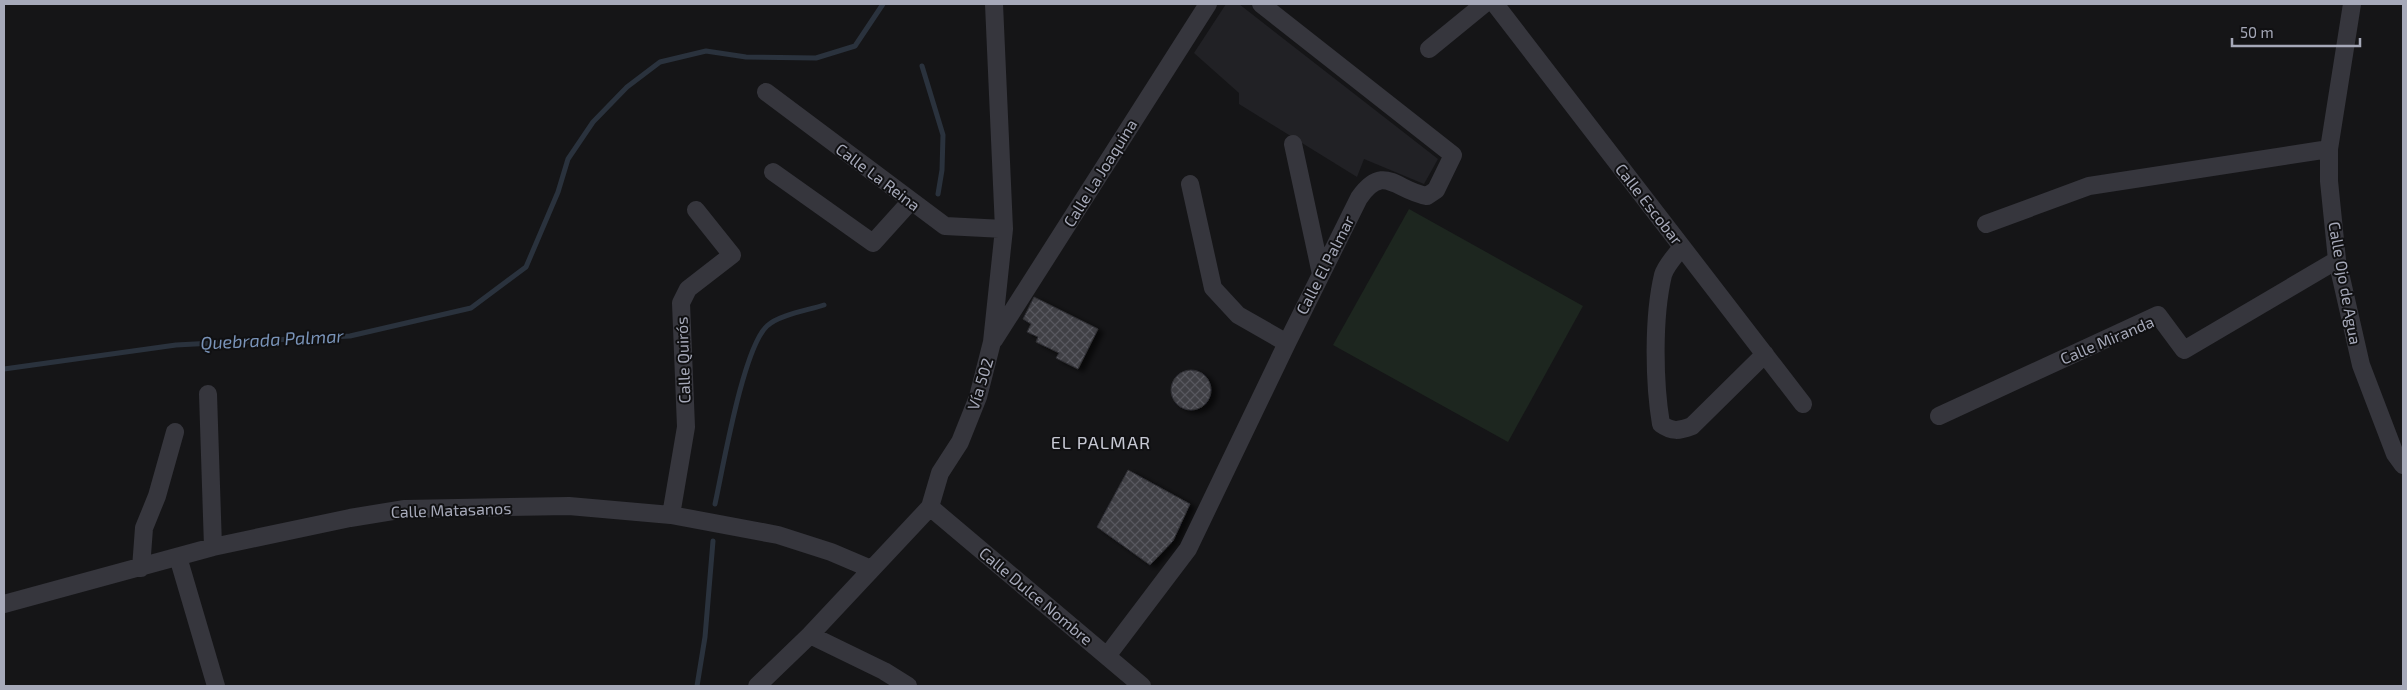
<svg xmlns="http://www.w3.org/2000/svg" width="2407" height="690" font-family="'Exo 2',sans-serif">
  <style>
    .built { fill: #212125 }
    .park { fill: #1d261f }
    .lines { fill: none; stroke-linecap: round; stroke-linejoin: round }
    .stream { stroke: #2a323d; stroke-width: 5 }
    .building { fill: url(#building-cross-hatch); stroke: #2f2f34; filter: url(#shadow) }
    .minor { stroke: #36363d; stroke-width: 18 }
    .labels { text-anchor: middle; stroke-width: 4; stroke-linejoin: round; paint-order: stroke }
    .street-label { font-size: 16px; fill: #a6a9b9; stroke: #101012 }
    .water-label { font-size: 18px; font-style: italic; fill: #7993b8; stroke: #101012 }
    .neighbourhood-label { font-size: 18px; letter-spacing: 1px; fill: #c7c9d4; stroke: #101012 }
  </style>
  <defs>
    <pattern id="building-cross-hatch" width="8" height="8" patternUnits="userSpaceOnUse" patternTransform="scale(1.25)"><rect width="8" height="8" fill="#3f3f45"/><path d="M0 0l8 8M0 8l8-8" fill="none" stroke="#58585e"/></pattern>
    <filter id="shadow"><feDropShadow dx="5.5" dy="3" stdDeviation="2.5" flood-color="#0009"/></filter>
  </defs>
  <rect width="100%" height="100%" fill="#151517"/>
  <path class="built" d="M1226 4H1239L1438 159 1424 184 1364 159 1357 177 1239 104V93L1194 53Z"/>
  <path class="park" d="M1409 209 1583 306 1508 442 1333 345Z"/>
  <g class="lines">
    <path class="stream" d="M922 66 943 135 942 170 938 194
      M4 369 176 345 350 336 471 308 526 267 558 192 568 159 593 122 627 87 660 62 706 51 746 57 816 58 855 46 883 4
      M715 504C723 468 743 348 767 326 778 315 809 310 824 305
      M697 686 705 637 713 541"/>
  </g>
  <path class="building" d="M1034 297 1098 329 1078 369 1056 358 1059 353 1036 342 1038 337 1027 332 1031 324 1023 319Z
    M1171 390a20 20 0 1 1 40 0a20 20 0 1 1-40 0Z
    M1128 470 1190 504 1173 541 1150 565 1097 527Z"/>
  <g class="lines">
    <path class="minor" d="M1495 4 1803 404
      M2352 4 2329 149V181L2337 260 2361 365 2395 454 2403 465
      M1429 49 1484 4
      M766 92 945 226 1004 229
      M1293 144 1321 274
      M773 172 873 243 910 202
      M1190 184 1213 288 1238 315 1287 343
      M1986 224 2089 186 2329 149
      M1682 247C1676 255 1666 265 1663 275 1653 317 1654 382 1661 424 1672 432 1679 431 1692 426L1765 354
      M994 340 1208 4
      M208 394 213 547
      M1939 416 2158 315 2184 350 2337 260
      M930 507 1142 686
      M671 515 686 427 681 303 688 289 732 255 696 210
      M178 557 216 686
      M141 568 144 528 157 496 175 432
      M4 604 213 547 350 518 405 509 569 506 671 515 778 535 831 552 871 569
      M810 635 884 671 908 686
      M1107 656 1188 549 1287 343 1359 198C1384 162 1396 191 1427 196L1436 190 1453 155 1261 4
      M757 686 810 635 930 507 940 473 960 442 978 397 992 342 1004 229 994 4"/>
  </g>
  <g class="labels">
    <g class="street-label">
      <text transform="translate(1100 173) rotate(-58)" y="6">Calle La Joaquina</text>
      <text transform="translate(878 177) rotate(37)" y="6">Calle La Reina</text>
      <text transform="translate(1649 204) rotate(52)" y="6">Calle Escobar</text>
      <text transform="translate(1325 265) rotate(-63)" y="6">Calle El Palmar</text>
      <text transform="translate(2345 283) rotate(80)" y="6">Calle Ojo de Agua</text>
      <text transform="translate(2107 340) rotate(-23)" y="6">Calle Miranda</text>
      <text transform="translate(683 360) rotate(-92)" y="6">Calle Quirós</text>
      <text transform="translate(980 384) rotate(-73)" y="6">Vía 502</text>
      <text transform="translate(451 510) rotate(-2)" y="6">Calle Matasanos</text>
      <text transform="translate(1036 596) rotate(40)" y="6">Calle Dulce Nombre</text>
    </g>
    <g class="water-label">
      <text transform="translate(272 340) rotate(-3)" y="6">Quebrada Palmar</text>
    </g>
    <g class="neighbourhood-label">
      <text x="1101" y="449">EL PALMAR</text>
    </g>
  </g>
  <rect width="2407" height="690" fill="none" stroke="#a6a9b9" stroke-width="10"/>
  <path d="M2232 38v8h128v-8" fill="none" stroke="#a6a9b9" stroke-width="2.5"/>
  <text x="2240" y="38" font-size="15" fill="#a6a9b9" stroke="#101012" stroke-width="4" paint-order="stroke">50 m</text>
</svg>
